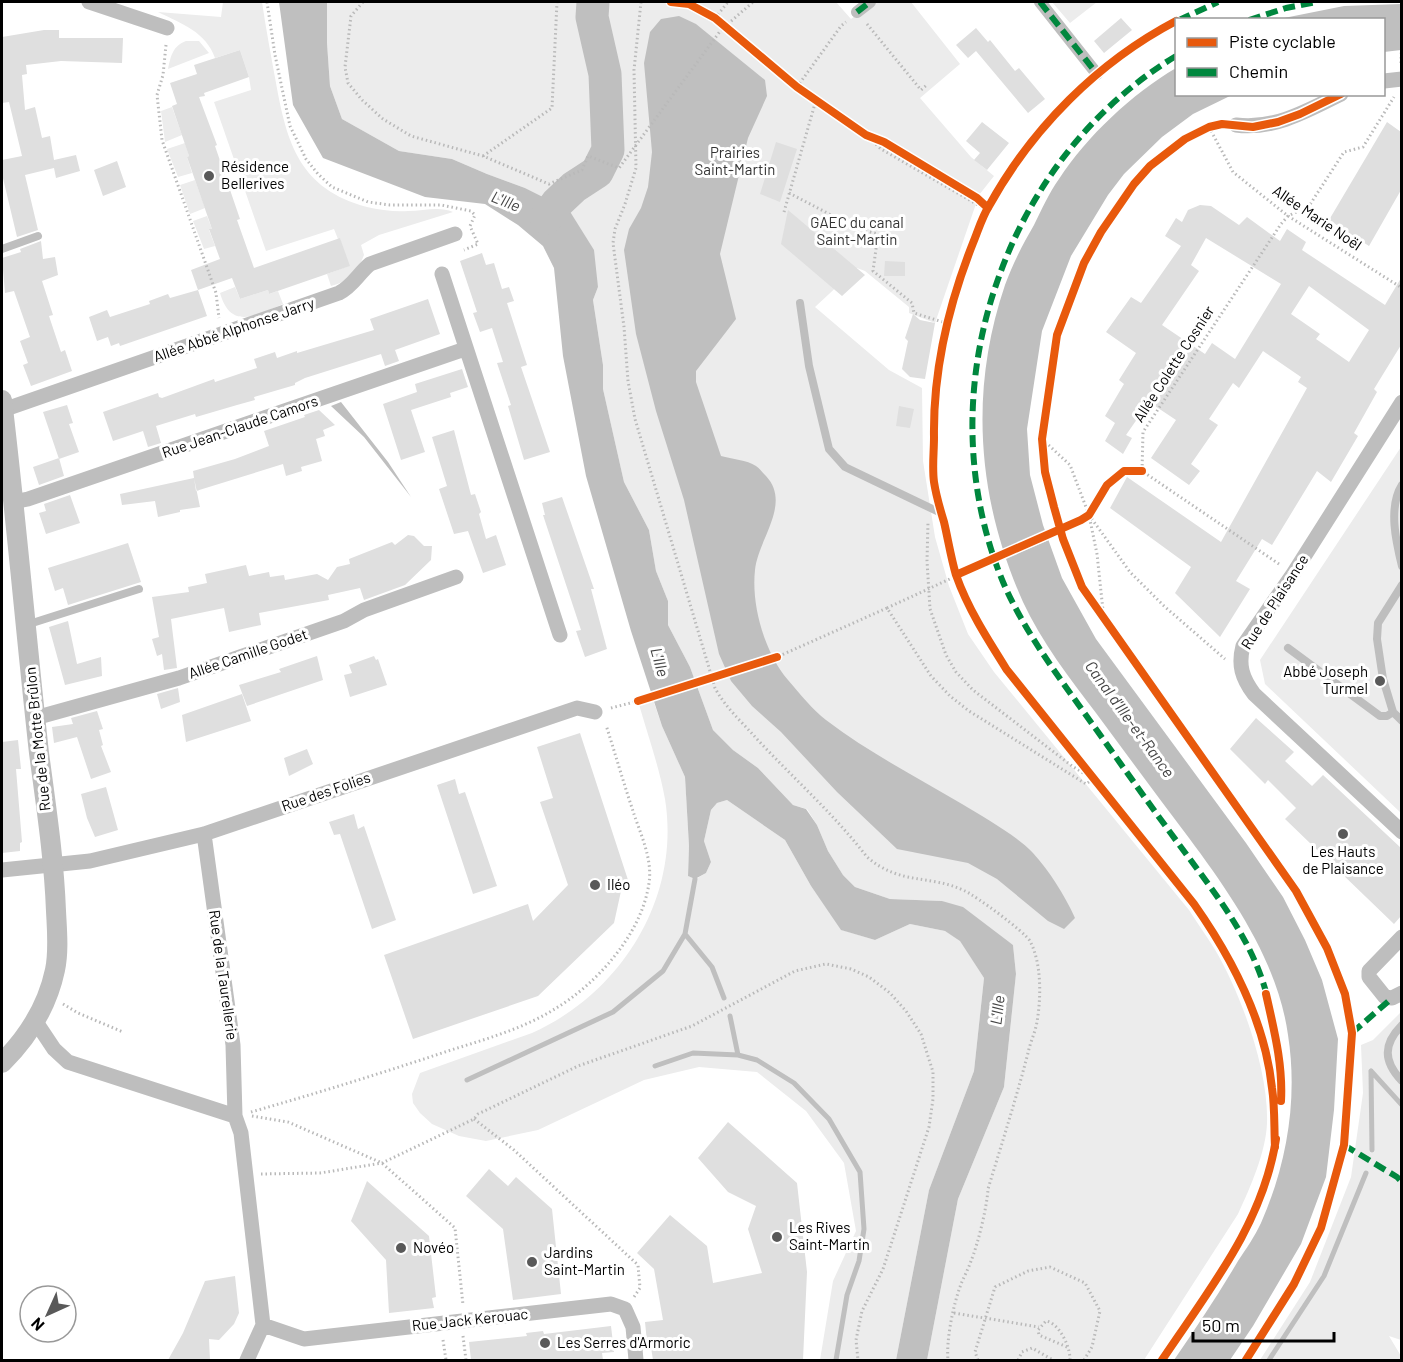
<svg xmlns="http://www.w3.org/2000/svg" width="1403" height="1362" font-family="Barlow,sans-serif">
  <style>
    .green { fill: #ececec }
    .water { fill: #bfbfbf }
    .pier { fill: #fff }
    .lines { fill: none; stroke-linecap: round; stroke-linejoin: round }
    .stream { stroke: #bfbfbf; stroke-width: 5 }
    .river { stroke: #bfbfbf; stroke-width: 33 }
    .building { fill: #dfdfdf; fill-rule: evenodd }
    .path { stroke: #b9b9b9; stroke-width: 3; stroke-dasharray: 1.5 3; stroke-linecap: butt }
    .service { stroke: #bebebe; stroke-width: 8 }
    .pedestrian { stroke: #bebebe; stroke-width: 12 }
    .minor { stroke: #bebebe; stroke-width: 15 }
    .tertiary { stroke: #bebebe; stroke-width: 20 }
    .quiet { stroke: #00873e; stroke-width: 6; stroke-dasharray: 12 6; stroke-linecap: butt }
    .cycleway-casing { stroke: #fff; stroke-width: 11 }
    .cycleway { stroke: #e8590c; stroke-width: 8 }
    .poi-dot { fill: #595959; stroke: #fff; stroke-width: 2 }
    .labels { text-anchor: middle; stroke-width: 6; stroke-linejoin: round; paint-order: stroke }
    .park-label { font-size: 15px; fill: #333; stroke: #fff }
    .poi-label { font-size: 15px; fill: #000; stroke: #fff; text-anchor: start }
    .street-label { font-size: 15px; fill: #000; stroke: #fff }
    .water-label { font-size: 16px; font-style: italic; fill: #444; stroke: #fff }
  </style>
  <rect width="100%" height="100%" fill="#fff"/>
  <path class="green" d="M223 2H262C266 29 271 56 276 83 287 144 300 189 367 207 380 210 395 212 408 211 424 211 439 206 453 212L379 235 361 245 364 255C357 273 350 281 331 286L327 274 349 266 340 239H338L334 229 266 251 214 102 251 90 249 77 240 50 215 58C206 32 182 24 158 12L221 17Z
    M327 2H836L851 19 873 2H911L960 64 920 98 971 157 994 176 979 195 935 323 909 313V307L865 271 857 268 815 307 889 370 922 388 923 461 935 537 949 586 968 634 994 672 1189 910C1197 923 1206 935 1214 948 1241 993 1269 1071 1267 1123 1266 1152 1250 1188 1238 1214L1144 1360H927L958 1199 1004 1087 1016 974 1013 945 942 901 890 899 855 887 843 875 828 851 817 825 807 809 793 805 758 768 733 750 713 730 690 667 668 625V601L656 571 649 530 624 482 603 389V365L593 300 598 287 564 202 574 190 569 188 545 198 525 188 487 174 452 159 399 151 342 119 330 86 327 43Z
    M1052 2H1097L1070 23Z
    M186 41H199L209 53 168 69C171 55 173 46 186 41Z
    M172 107 182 135 165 142 161 111Z
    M185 143 189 156 187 157 192 173 178 177 167 149Z
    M195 180 205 208 190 214 180 185Z
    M207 216 212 229 209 230 215 246 204 249 193 221Z
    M235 287 240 299 268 290 269 294 278 291 283 304C256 315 231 331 220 293Z
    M1401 447V813L1265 684 1260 660Z
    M652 697 662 726 685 777 689 846 688 876 696 879 706 873 711 862 704 841 711 810 717 803 727 800 785 840 811 886 842 930 875 940 910 924 945 931 960 940 984 978 974 1071 929 1190 896 1360H820L833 1281 856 1231 844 1163 806 1111 757 1072 699 1067 644 1080 538 1130 486 1141 459 1136 432 1124 420 1113 413 1103 412 1094 420 1073 532 1033C621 993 681 898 665 799 659 766 647 733 638 701Z
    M1401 1012V1340L1389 1336 1401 1356V1360H1260L1310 1282 1351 1177 1363 1093 1361 1045 1373 1040Z"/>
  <path class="water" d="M279 2H327V43L330 86 342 119 399 151 452 159 487 174 525 188 545 198 574 187 564 202 594 250 598 287 593 300 603 365V389L624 482 649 530 656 571 668 601V625L690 667 713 730 733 750 758 768 793 805 806 809 817 825 828 851 843 875 855 887 890 899 942 901 963 907 1013 945 1016 974 1004 1087 958 1199 927 1360H896L929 1190 974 1071 984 978 960 941 945 931 910 924 875 940 841 930 811 886 785 840 727 800 717 803 711 810 704 841 711 862 706 873 695 879 688 876 689 846 685 777 662 726 631 631 586 476 563 356 554 268 543 246 518 225 485 204 425 197 323 158 293 105Z
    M1401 4V50L1384 52V20L1279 19 1344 6Z
    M679 16 696 24 765 80 767 96 748 138 720 254 736 319 696 371V382L721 456C732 459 747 460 756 466 760 469 763 473 766 476 792 504 758 539 755 570 751 606 765 653 788 680 800 694 813 710 826 720 868 752 916 777 962 804 983 817 1016 835 1033 853 1050 872 1064 894 1075 918L1064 929 1048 921 997 879 968 863 897 849 837 792 781 732 752 706 731 681 719 654 684 500 656 411 636 334 624 250 629 229 641 208 648 187 652 152 644 63 650 32 661 19Z
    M1176 68V94L1232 95 1193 114 1162 137 1124 174 1108 195 1071 256 1042 331 1027 429 1030 475 1043 525 1062 578 1096 639 1246 843 1283 897 1305 940 1322 980 1338 1039 1334 1110 1326 1177 1301 1244 1253 1326 1230 1360H1174C1196 1328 1218 1295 1238 1261 1246 1249 1255 1236 1261 1223 1287 1164 1298 1099 1288 1035 1278 962 1232 896 1189 838 1158 797 1127 755 1096 713 1070 679 1041 641 1023 602 977 499 969 391 1005 285 1013 263 1023 244 1034 225 1042 209 1049 193 1059 179 1087 136 1132 94 1176 68Z
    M341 402 388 462 411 497 364 437 331 406Z"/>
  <path class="pier" d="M1048 530 1051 539 1004 559 1001 551Z"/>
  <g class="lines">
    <path class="stream" d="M685 934 712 967 724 998
      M730 1016 738 1055 757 1060 794 1083 829 1119 860 1172 864 1229 859 1261 847 1295 836 1360
      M655 1066 693 1053 738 1055
      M1371 1071 1372 1150
      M1371 1071 1402 1105
      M467 1080 613 1012 663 971 685 934 695 879
      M1269 1360 1324 1276 1366 1173"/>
    <path class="river" d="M546 218 557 203 574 187 597 172 608 150 605 74 592 17 593 2"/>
  </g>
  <path class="building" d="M1121 18 1132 30 1104 53 1094 41Z
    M976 28 988 42 990 40 1015 71 1019 68 1045 99 1028 113 976 51 968 58 956 45Z
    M44 30H59V38H123L122 63 61 61 26 65 27 74 22 75 25 110 35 107 42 138 50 136 54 160 76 155 80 171 56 178 54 168 25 175 38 230 17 237 2 174V160L22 156 9 102 2 103V37Z
    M240 50 249 77 204 93 205 96 199 97 217 145 215 146 240 219 237 220 254 268 340 238 350 266 269 294 268 290 240 299 232 278 198 290 207 316 120 346 119 343 111 346 108 337 97 341 89 317 107 310 110 317 150 304 149 301 168 294 170 298 198 290 191 270 220 259 209 229H212L187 157 189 156 172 106 177 104 170 83 197 74 194 65Z
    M982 122 1009 143 987 170 974 160 980 153 966 141Z
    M1387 122 1401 132V190L1369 246 1329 220Z
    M776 142 797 149 780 202 760 194Z
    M117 161 126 187 103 196 94 170Z
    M1200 205 1211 206 1239 225 1247 217 1280 241 1287 229 1306 242 1302 250 1385 305 1401 278V345L1374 389 1377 392 1354 433 1358 436 1331 482 1317 471 1272 545 1262 539 1236 581 1250 589 1220 637 1175 593 1191 567 1110 508 1127 477 1221 542 1307 388 1298 382 1301 377 1263 351 1239 388 1233 383 1209 419 1218 425 1191 464 1200 471 1189 485 1151 458 1176 420 1149 402 1126 435 1132 438 1123 454 1105 441 1115 423 1105 416 1124 384 1119 380 1136 353 1106 332 1131 297 1141 303 1181 246 1165 236 1176 218 1182 222 1188 210ZM1206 238 1281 284 1235 359 1212 343 1205 354 1162 325 1199 271 1191 265ZM1309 286 1369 330 1349 362 1316 339 1320 334 1291 314Z
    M788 210 865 275 842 296 781 244Z
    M41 241 43 259 55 257 58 275 42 281 53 315 49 316 61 352 65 350 72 371 31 386 23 365 28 363 20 341 30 337 14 291 5 293 2 258 21 252 20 249Z
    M482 253 486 265 494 263 502 289 509 287 514 301 507 303 527 365 521 367 550 452 524 460 508 406 511 405 497 363 503 362 492 328 480 332 473 313 477 312 460 261Z
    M885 261 905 262V276H884Z
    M428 299 440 334 395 350 399 361 385 366 381 354 305 378 295 383V385L254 397 255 400 237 405 196 417 195 414 156 426 161 443 148 447 143 431 113 441 103 412 158 393 159 397 162 398 214 379 215 382 257 368 254 359 275 352 277 358 297 351V353L374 330 370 319Z
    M913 314 920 320 935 323 925 379 910 377 902 369 908 341 905 338Z
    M462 369 468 387 450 393 451 397 411 410 425 452 401 460 383 404 417 392 415 384Z
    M67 405 73 423 69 424 79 452 59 459 43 412Z
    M899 406 914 409 910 428 896 426Z
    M319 410 335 425 323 430 325 436 316 439 322 461 301 467 302 471 286 476 283 464 196 491 193 471 235 459 269 446 264 431 305 417 304 415Z
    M454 430 471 495 475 494 481 512 479 514 486 539 496 535 506 565 483 573 468 531 454 534 439 489 447 486 432 437Z
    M59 458 64 476 39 485 33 467Z
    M194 478 200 507 180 510V512L158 517 155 501 122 505 120 494Z
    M70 495 80 523 46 534 39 513 46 511 44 504Z
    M562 497 594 589H591L607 649 585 657 576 631 581 630 543 515H545L542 503Z
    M408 535 414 536 424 546H432L431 560 405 585 364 600 360 588 328 595 329 600 259 613 261 625 229 632 224 608 171 619 177 668 164 670 162 654 157 656 152 639 159 637 152 597 189 592 188 587 207 583 205 574 246 565 249 576 269 572 270 577 284 575 285 580 317 574 328 580 337 567 350 564 349 559 392 542 395 545Z
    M128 543 141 582 68 605 63 588 55 591 48 568Z
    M68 621 77 664 101 657 102 676 65 685 49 627Z
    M317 656 323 680 247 706 239 685 281 672 279 669Z
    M374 656 376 660 378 659 387 685 350 697 344 675 352 673 349 665Z
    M178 688 180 702 161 709 157 694Z
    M242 694 251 721 186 742 182 715Z
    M97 711 103 729 99 730 103 745 101 746 111 772 91 779 77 737 54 743 52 727 73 724 71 718Z
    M1256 718 1294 752 1285 761 1312 786 1323 775 1401 848V916L1394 924 1285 819 1296 808 1268 780 1265 784 1230 749Z
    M580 733 628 880 623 882 614 923 538 996 413 1039 384 955 528 904 533 921 568 885 540 802 553 798 537 747Z
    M18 740 21 769H16L22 842 20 843V851L2 853V742Z
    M307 749 313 764 289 776 284 758Z
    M455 779 459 794 465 792 497 886 473 894 437 785Z
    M106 787 118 830 95 837 87 818 81 794Z
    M354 814 358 829 364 826 396 920 372 929 340 834 334 835 329 822Z
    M728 1122 797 1183 807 1272 803 1360H653L650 1341 647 1342 645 1322 663 1320 654 1269 637 1253 670 1215 707 1246 713 1283 762 1273 748 1229 756 1206 728 1192 698 1158Z
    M489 1169 508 1186 516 1177 552 1209 561 1294 513 1300 503 1229 466 1196Z
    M367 1181 429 1236 436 1297 432 1298 434 1308 389 1313 386 1260 351 1221Z
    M235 1276 239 1313 234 1324 219 1340 209 1339 210 1360H168L183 1333 205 1281Z
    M611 1326 614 1352 602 1353 603 1360H471L469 1342 527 1336 526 1333 543 1331 544 1334Z"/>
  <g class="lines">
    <path class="path" d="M267 2 275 55 290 126 306 159 318 174 332 187 368 202 390 205H441L471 211 475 215 470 226 478 244 464 250
      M363 2 351 16 345 67 348 83 362 100 383 119 411 136 483 156 549 184 582 170 588 156 619 168 721 30 753 2
      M641 2 634 70 636 168 625 204 615 229 613 243 624 327 628 381 635 419 715 688C725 707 742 722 756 738 793 778 834 814 867 857 901 886 930 874 965 891 976 896 1025 932 1030 941 1042 964 1041 998 1037 1022 1035 1033 1030 1043 1028 1053 1016 1099 1002 1143 988 1189 987 1207 978 1244 971 1261 968 1270 963 1278 960 1287 953 1306 946 1341 948 1360
      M715 18 728 2
      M867 24 921 90 928 84
      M166 45 163 75 157 95 162 140 216 293 219 318
      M1401 63 1402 30
      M797 87 841 26 846 22
      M1209 127 1233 172 1288 216 1402 288
      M866 135 881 149 987 210
      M483 156 552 108 557 2
      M789 193 856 228 878 234 873 271 912 303 914 313 946 323
      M784 212 816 100
      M1042 439 1070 465 1089 515 1097 554 1104 620
      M1089 515 1130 572 1164 606 1225 659
      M1081 520 1089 515 1107 485 1124 471H1142
      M1279 564 1142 471 1143 432 1281 224 1288 216 1309 206 1344 152 1363 147 1394 97
      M887 608 965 572
      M611 708 638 701 777 657 887 608 931 676 950 696 969 711 1086 784 1093 779 1072 766 973 690 956 672 946 655 930 609 927 561 928 522
      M63 1004 78 1013 123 1032
      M251 1112C318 1093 385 1072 451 1050 486 1039 522 1029 553 1010 596 985 642 934 649 883 653 858 639 831 632 808 623 781 615 753 606 725
      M252 1116 288 1122 382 1163 455 1228 463 1305
      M474 1119 514 1150 638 1265 640 1288 634 1297
      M261 1174 320 1173 382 1163 474 1119 478 1114 578 1066 692 1026 795 971 826 964 851 969 869 977 890 993 906 1011 921 1034 933 1072V1099L929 1127 883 1269 862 1311 856 1340 858 1360
      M954 1313 1039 1327
      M463 1336 466 1360
      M443 1340 446 1360
      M1067 1347 1039 1335 1038 1330 1046 1321C1059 1323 1070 1346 1070 1359L1068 1360
      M978 1360 975 1352 995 1287 1028 1271 1050 1267 1085 1283 1100 1311 1092 1347 1084 1360
      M1018 1360 1022 1352 1032 1348 1053 1360"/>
    <path class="service" d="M2 249 38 236
      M800 303 809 366 829 449 845 467 941 513
      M1402 485C1388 507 1396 542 1402 566
      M1402 585 1378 623 1377 639 1383 679 1393 712 1402 721
      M26 625 139 589
      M1288 648 1380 716H1387L1393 712
      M1402 1025C1383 1044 1383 1061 1402 1081"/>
    <path class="pedestrian" d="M1040 2 1097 74
      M857 12 870 2"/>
    <path class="minor" d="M89 2 167 28
      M1384 81 1402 79
      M1236 125C1274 130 1307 111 1341 94
      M442 274 560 635
      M1402 402 1293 574 1243 646C1238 665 1242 678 1254 694L1402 832
      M3 410 339 293C353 286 358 274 370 264L455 234
      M13 502 28 499 465 349
      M35 718 179 678 344 621 364 610 456 577
      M204 834 233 1045 235 1116
      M2 870 90 861 204 834 577 708 595 712
      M1402 937 1369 971V977L1385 997 1392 998 1402 993
      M36 1022 54 1049 68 1062 235 1116 241 1133 263 1325 247 1360
      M263 1325 304 1339 611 1304 625 1309 633 1327 636 1360"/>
    <path class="tertiary" d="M2 400C16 517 26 635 39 753 46 806 54 858 56 911 57 931 59 951 55 970 47 1008 28 1037 2 1063"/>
    <path class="quiet" d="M1040 2 1097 74
      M857 12 870 2
      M1179 20 1218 2
      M1249 20 1286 8 1316 2
      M1176 56C1090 108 1028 190 996 285 963 381 964 488 1003 582 1022 626 1050 665 1078 704 1111 750 1144 797 1178 843 1213 891 1254 940 1268 1000
      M1352 1033 1392 998
      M1344 1145 1397 1177 1402 1182"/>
    <defs>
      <path id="cycleway" d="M671 2 689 4 715 18 797 87 866 135 884 142 977 198 988 208
        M1176 21C1098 62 1032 128 989 206 982 217 978 231 973 243 948 306 933 370 934 437 934 452 932 468 934 482 936 495 940 509 944 522 948 539 951 558 956 575 968 609 988 640 1007 670L1194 904C1232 958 1265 1021 1272 1088 1275 1107 1274 1128 1275 1147
        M956 575 1081 520 1089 515 1107 485 1124 471H1142
        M638 701 777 657
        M1266 994C1274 1030 1283 1064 1281 1101
        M1162 1360C1208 1291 1263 1224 1276 1139
        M1246 1360 1294 1284 1321 1228 1344 1145 1352 1033 1345 994 1327 948 1296 891 1082 587 1063 539 1054 507 1045 472 1042 439 1057 335 1084 263 1101 232 1134 184 1150 166 1185 139 1209 127 1222 124 1253 127 1278 122 1300 114 1341 94"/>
    </defs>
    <use href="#cycleway" class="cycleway-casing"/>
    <use href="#cycleway" class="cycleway"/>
  </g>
  <g class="poi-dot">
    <circle cx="209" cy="176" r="6"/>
    <circle cx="1380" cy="681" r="6"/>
    <circle cx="1343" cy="834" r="6"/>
    <circle cx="595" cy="885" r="6"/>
    <circle cx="777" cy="1237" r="6"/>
    <circle cx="401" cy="1248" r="6"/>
    <circle cx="532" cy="1262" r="6"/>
    <circle cx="545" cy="1343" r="6"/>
  </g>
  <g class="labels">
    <g class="park-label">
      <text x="735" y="158">Prairies<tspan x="735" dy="17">Saint-Martin</tspan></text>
      <text x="857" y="228">GAEC du canal<tspan x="857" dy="17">Saint-Martin</tspan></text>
    </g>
    <g class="poi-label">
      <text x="221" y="172">Résidence<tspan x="221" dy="17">Bellerives</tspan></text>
      <text x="1368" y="677" text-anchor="end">Abbé Joseph<tspan x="1368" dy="17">Turmel</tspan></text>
      <text x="1343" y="857" text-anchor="middle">Les Hauts<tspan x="1343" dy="17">de Plaisance</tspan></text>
      <text x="607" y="890">Iléo</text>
      <text x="789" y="1233">Les Rives<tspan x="789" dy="17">Saint-Martin</tspan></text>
      <text x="413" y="1253">Novéo</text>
      <text x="544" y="1258">Jardins<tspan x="544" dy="17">Saint-Martin</tspan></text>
      <text x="557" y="1348">Les Serres d'Armoric</text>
    </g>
    <g class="street-label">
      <text transform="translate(1317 218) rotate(34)" y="5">Allée Marie Noël</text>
      <text transform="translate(234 330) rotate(-19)" y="5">Allée Abbé Alphonse Jarry</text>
      <text transform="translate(1174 364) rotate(-57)" y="5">Allée Colette Cosnier</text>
      <text transform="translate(240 427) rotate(-19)" y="5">Rue Jean-Claude Camors</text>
      <text transform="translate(1275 602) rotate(-57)" y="5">Rue de Plaisance</text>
      <text transform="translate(248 654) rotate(-19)" y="5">Allée Camille Godet</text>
      <text transform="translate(38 739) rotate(-96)" y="5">Rue de la Motte Brûlon</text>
      <text transform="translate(326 792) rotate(-19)" y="5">Rue des Folies</text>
      <text transform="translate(223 975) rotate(82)" y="5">Rue de la Taurellerie</text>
      <text transform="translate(470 1320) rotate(-6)" y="5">Rue Jack Kerouac</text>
    </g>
    <g class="water-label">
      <text transform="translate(506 201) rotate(22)" y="6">L'Ille</text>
      <text transform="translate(660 662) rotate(74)" y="6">L'Ille</text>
      <text transform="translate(1130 719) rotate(54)" y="6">Canal d'Ille-et-Rance</text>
      <text transform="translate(997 1010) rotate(-83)" y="6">L'Ille</text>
    </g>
  </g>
  <rect width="1403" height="1362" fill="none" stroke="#000000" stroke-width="6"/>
  <rect x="1175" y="18" width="210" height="78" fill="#ffffff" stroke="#999999" stroke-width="1.5"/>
  <rect x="1187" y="38" width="30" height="9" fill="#e8590c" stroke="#999999" stroke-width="1.5"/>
  <text x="1229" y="48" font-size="18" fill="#000000">Piste cyclable</text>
  <rect x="1187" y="68" width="30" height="9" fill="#00873e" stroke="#999999" stroke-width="1.5"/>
  <text x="1229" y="78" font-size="18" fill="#000000">Chemin</text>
  <g transform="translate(48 1314) rotate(225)"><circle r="28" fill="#ffffff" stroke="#999999" stroke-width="1.5"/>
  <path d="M0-4.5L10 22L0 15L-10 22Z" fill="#595959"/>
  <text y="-9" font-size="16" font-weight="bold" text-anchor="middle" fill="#000000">N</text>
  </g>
  <path d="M1193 1332v9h141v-9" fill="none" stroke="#000000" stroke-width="3"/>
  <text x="1202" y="1332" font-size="18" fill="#000000" stroke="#ffffff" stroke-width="4.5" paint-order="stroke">50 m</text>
</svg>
